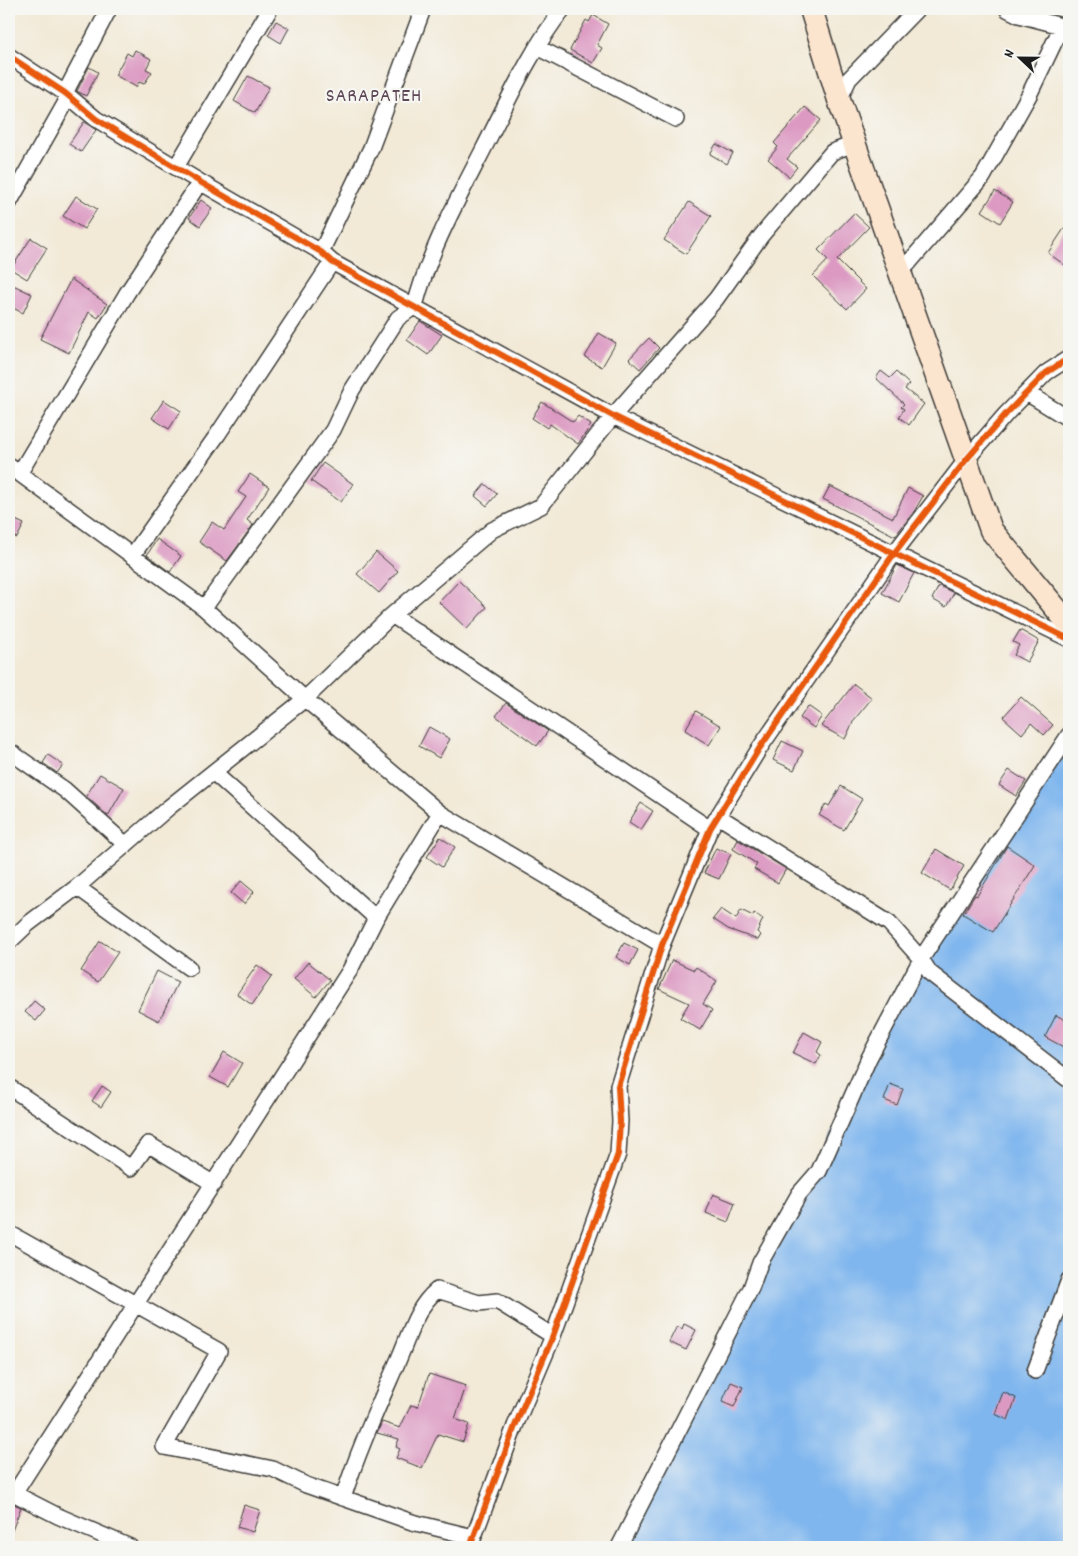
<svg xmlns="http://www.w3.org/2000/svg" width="1078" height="1556" font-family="Dekko,sans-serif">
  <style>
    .water { fill: #7fb6ee; stroke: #4e6985 }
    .building { fill: #dc9ac2 }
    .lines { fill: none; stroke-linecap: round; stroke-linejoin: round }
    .street-casing { stroke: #3c3b38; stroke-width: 18 }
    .secondary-casing { stroke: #3c3b38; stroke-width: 25 }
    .street { stroke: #fff; stroke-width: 15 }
    .secondary { stroke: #fce5cf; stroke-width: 22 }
    .cycleway-casing { stroke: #f6f6f2; stroke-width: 9 }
    .cycleway { stroke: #e8590c; stroke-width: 6 }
    .labels { text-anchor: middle; stroke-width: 4.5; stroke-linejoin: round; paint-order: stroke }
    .quarter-label { font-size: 20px; letter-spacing: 1px; fill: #5f4856; stroke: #f6f6f2 }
  </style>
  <rect width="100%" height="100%" fill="#f6f6f2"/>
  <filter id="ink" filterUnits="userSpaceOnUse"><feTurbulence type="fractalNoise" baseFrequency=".02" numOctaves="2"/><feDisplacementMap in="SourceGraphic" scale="10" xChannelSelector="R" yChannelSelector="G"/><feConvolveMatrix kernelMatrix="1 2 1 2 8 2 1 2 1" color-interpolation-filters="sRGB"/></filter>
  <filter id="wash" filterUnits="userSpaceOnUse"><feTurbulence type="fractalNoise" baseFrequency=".0096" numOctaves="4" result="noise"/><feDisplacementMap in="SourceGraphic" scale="20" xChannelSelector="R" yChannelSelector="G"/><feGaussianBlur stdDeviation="1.12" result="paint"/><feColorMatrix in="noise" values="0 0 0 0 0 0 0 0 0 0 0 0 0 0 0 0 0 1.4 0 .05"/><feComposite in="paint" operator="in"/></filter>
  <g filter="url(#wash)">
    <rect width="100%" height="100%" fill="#f2e9d6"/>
    <path class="water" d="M1069 735V1547H619L921 959Z"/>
    <g id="blocks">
      <path class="building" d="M593 15 608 24 597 45 602 48 593 63 570 50 586 20 589 22Z
        M276 21 289 28 281 43 268 35Z
        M135 50 151 59 146 69 152 72 144 84 139 82 136 87 115 75 127 53 132 56Z
        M89 67 98 72 86 96 77 91Z
        M248 76 269 87 255 113 234 101Z
        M805 107 821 120 787 159 797 167 789 177 768 159 778 147 774 143Z
        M84 122 96 130 81 152 69 144Z
        M716 144 733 153 727 164 710 154Z
        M995 191 1013 202 1000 223 982 211Z
        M76 196 97 209 84 229 63 216Z
        M201 200 212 208 200 226 189 218Z
        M689 202 711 216 686 254 664 240Z
        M854 213 869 227 837 260 866 289 847 309 813 276 828 260 818 250Z
        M1069 221V268L1048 253Z
        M31 238 47 248 27 279 11 269Z
        M71 279 107 304 98 318 89 312 69 353 40 339Z
        M13 285 32 294 23 313 9 306V292Z
        M420 321 442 335 428 355 407 340Z
        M599 333 616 343 602 367 585 357Z
        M649 338 659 348 640 369 629 359Z
        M881 371 890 378 896 372 909 384 905 389 924 404 909 425 899 417 904 409 901 407 904 404 876 378Z
        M164 400 181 411 169 429 152 418Z
        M542 402 573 422 578 416 591 425 578 444 550 424 547 428 532 418Z
        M323 463 353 484 341 502 311 481Z
        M250 474 269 487 247 520 253 525 227 561 199 542 212 522 224 530 246 497 238 492Z
        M485 484 497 494 487 506 475 496Z
        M830 486 893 518 908 488 923 496 915 510 895 536 823 499Z
        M9 517 24 524 17 538 9 534Z
        M157 539 181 556 170 572 147 555Z
        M376 552 398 571 379 593 357 574Z
        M897 565 914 573 899 602 882 593Z
        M459 581 487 607 467 629 439 602Z
        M939 586 954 593 946 607 932 599Z
        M1020 630 1039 641 1027 662 1014 655 1019 645 1013 642Z
        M854 684 872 698 854 720 845 739 821 726Z
        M1021 697 1053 725 1044 735 1031 723 1022 734 1003 717Z
        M506 703 548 731 537 746 496 716Z
        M808 706 822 716 814 728 800 718Z
        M696 711 721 726 709 745 685 730Z
        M429 727 450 739 439 758 419 746Z
        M782 741 803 751 794 770 773 760Z
        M48 755 63 765 57 773 43 763Z
        M1009 770 1026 781 1016 796 999 785Z
        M100 774 124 788 108 816 86 796Z
        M841 786 862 799 844 830 819 815 826 804 829 806Z
        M641 803 653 811 641 830 629 822Z
        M440 837 455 847 442 867 427 857Z
        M738 840 786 869 778 883 754 869 757 864 733 849Z
        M1007 846 1035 865 993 932 963 914 975 895 977 896Z
        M716 848 731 854 719 879 704 873Z
        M936 849 964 866 950 890 922 873Z
        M241 881 254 892 244 904 231 893Z
        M721 909 736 919 741 910 753 916 754 913 763 919 757 932 761 935 758 940 728 929 713 919Z
        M100 941 118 952 98 982 81 971Z
        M624 943 638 950 630 965 616 957Z
        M672 960 694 970 696 967 717 981 703 1004 712 1010 700 1030 680 1018 689 1003 659 989Z
        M308 962 330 980 316 997 294 979Z
        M257 965 272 976 252 1005 237 994Z
        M157 971 178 982 159 1021 138 1010Z
        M34 1001 45 1010 36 1021 25 1012Z
        M1056 1015 1069 1022V1050L1045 1037Z
        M804 1032 822 1042 817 1052 821 1055 816 1064 793 1053Z
        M224 1052 242 1063 228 1087 210 1077Z
        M890 1084 903 1089 897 1105 884 1100Z
        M102 1086 111 1092 101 1107 92 1101Z
        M713 1194 735 1203 728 1222 706 1213Z
        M684 1324 696 1330 686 1350 669 1342 677 1326 682 1329Z
        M429 1374 466 1386 455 1419 469 1424 463 1442 438 1434 422 1468 396 1458 400 1449 396 1447 399 1439 377 1433 382 1422 400 1428 411 1405 418 1407Z
        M731 1382 743 1387 734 1407 722 1402Z
        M1003 1392 1016 1398 1008 1420 995 1414Z
        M9 1502 21 1507 10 1536H9Z
        M244 1505 260 1510 253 1532 237 1527Z"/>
    </g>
  </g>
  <g filter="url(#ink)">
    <use href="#blocks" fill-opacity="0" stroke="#3c3b38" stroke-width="1"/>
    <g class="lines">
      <defs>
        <path id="street" d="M1007 9 1019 15 1069 28
          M537 47 676 119
          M9 56 65 93 96 119 200 182 321 252 332 262 613 416 1069 639
          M839 100 849 79 917 9
          M176 167 270 9
          M9 203 66 102 65 93 109 9
          M321 252 371 148 423 9
          M900 273 983 177 1029 95 1062 26
          M1027 393 1069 419
          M9 466 204 608 305 699 440 813 662 945
          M19 474 127 293 200 182
          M132 556 218 434 332 262
          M204 608 333 430 352 390 398 318 415 306C429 251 458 199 484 148 508 101 530 51 563 9
          M392 615 710 829
          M9 751 65 790 126 845
          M213 772 376 918
          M718 816 889 923 921 959 930 973 1069 1080
          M77 887 189 968
          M9 942 28 924 77 887 168 808 305 699 392 615 492 530 541 506 613 416 716 299 761 236 832 152 854 144
          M9 1087 131 1168 148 1144 214 1184
          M9 1233 219 1351 164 1447 273 1469 306 1485 412 1522 473 1537
          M1035 1371 1069 1280
          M9 1491 58 1516 130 1547
          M14 1494 350 970 376 918 440 813
          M343 1498C358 1451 378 1407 397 1363 409 1337 415 1308 437 1290L479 1303 497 1301 553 1336
          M470 1547 515 1426 553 1336 618 1154 620 1121 618 1086 662 945 710 829 759 749 895 552 966 460 1006 414 1046 373 1069 358
          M619 1547 751 1288 760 1263 799 1194 819 1171 869 1058 921 959 1069 735"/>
        <path id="secondary" d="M811 9 839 100 991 530 1069 624"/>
      </defs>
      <use href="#street" class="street-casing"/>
      <use href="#secondary" class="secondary-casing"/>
      <use href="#street" class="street"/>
      <use href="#secondary" class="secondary"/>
      <defs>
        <path id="cycleway" d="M9 56 65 93 96 119 200 182 321 252 332 262 613 416 1069 639
          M470 1547 515 1426 553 1336 618 1154 620 1121 618 1086 662 945 710 829 759 749 895 552 966 460 1006 414 1046 373 1069 358"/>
      </defs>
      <use href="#cycleway" class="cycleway-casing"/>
      <use href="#cycleway" class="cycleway"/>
    </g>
  </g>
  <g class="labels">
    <g class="quarter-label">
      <text x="374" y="101">SARAPATEH</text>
    </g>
  </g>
  <rect width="1078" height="1556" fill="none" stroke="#f6f6f2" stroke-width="30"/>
  <g transform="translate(1020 58) rotate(292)" stroke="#f6f6f2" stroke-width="4" paint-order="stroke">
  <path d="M0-4L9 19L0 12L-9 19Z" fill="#1c1c1c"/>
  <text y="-8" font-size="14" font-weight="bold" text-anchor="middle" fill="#1c1c1c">N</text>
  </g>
</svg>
